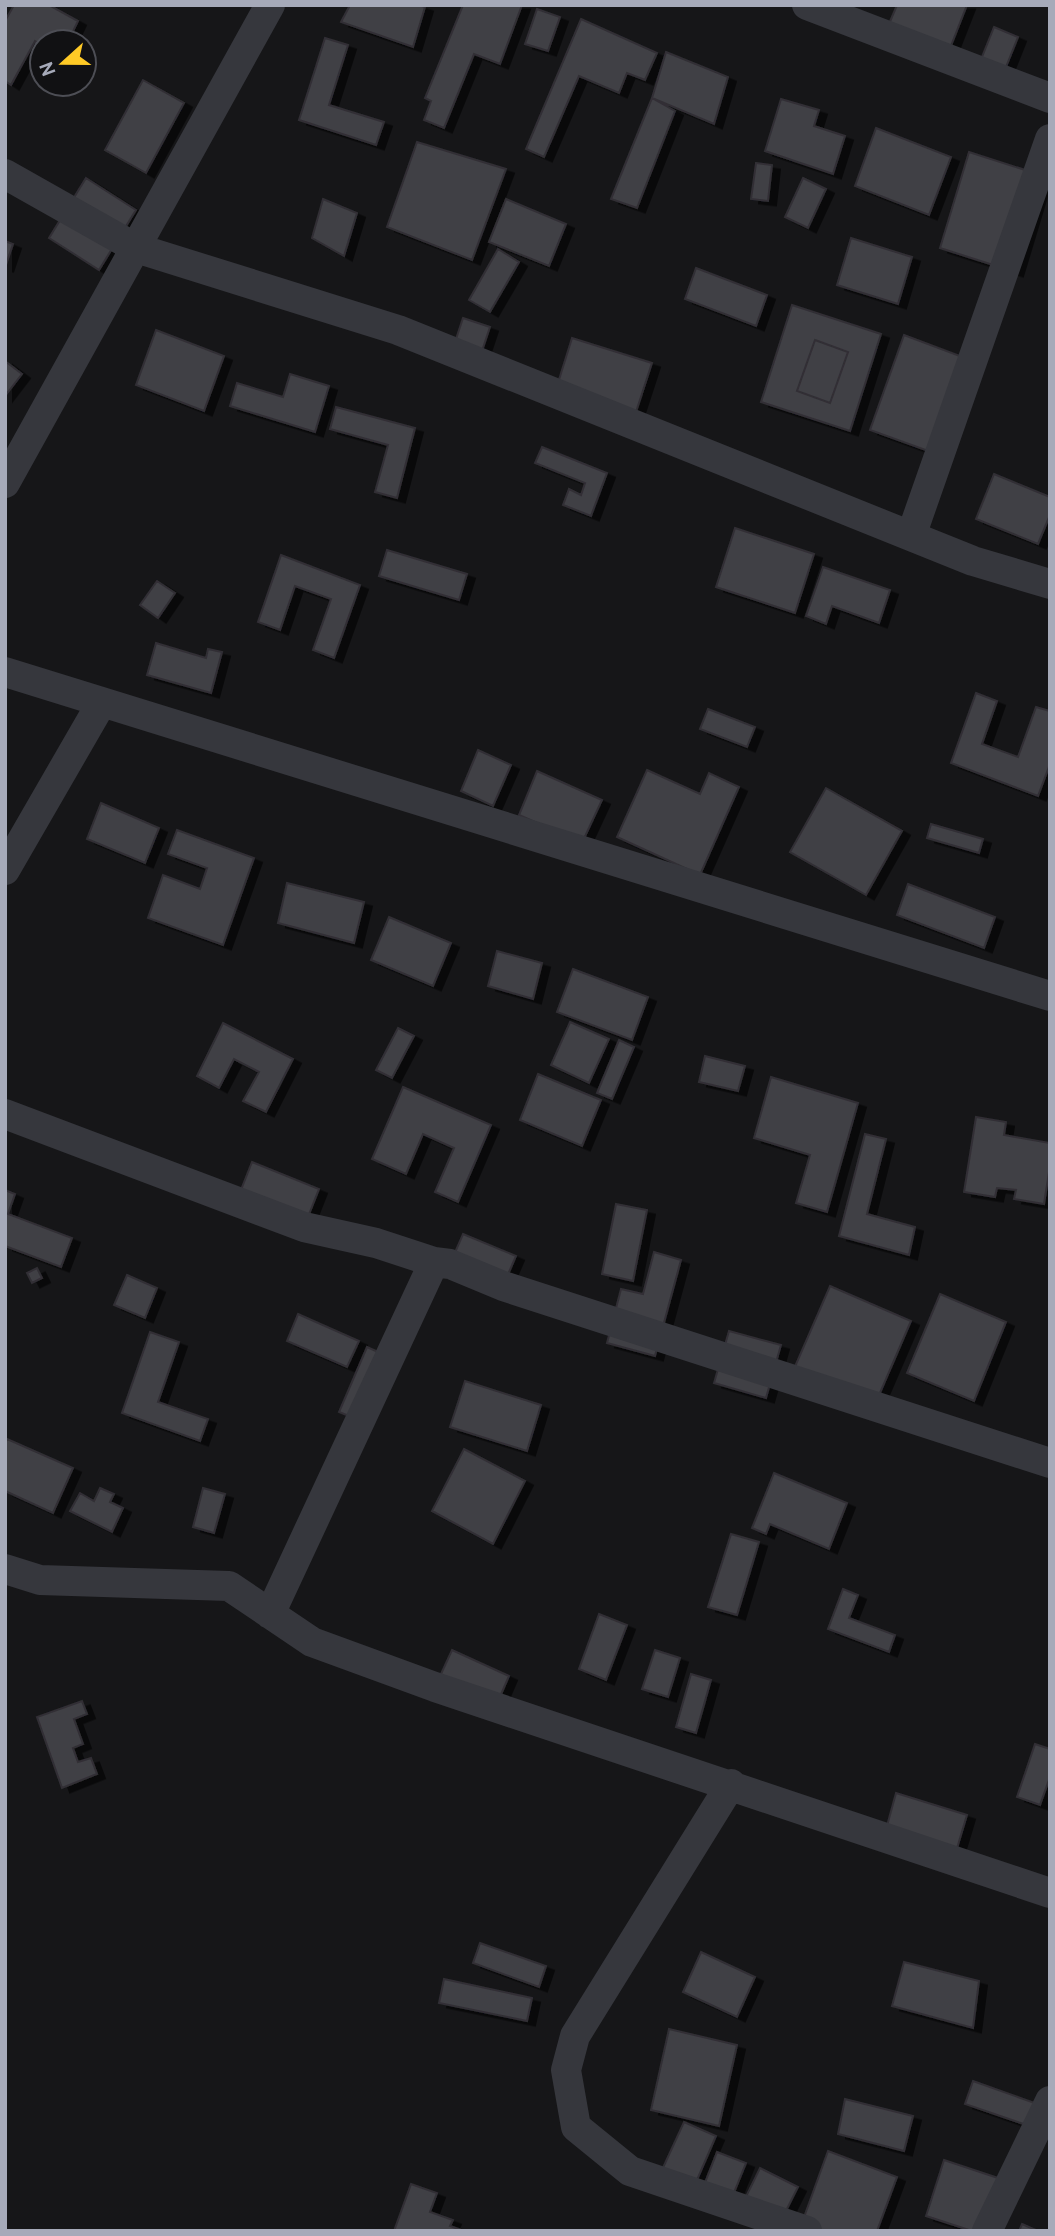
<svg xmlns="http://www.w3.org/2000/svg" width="1055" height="2236" font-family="Overpass,sans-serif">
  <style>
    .building { fill: #403f45; stroke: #302f34; stroke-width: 2; filter: url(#shadow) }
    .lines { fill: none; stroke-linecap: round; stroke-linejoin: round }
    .minor { stroke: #36373d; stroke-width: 30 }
  </style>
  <defs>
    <filter id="shadow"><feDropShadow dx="8" dy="4.5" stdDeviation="0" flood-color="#0009"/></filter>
  </defs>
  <rect width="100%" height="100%" fill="#161618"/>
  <path class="building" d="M14 5H49L78 21 68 42H42V45L35 41 11 85 5 81V21Z
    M350 5H419L425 7 413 47 341 22Z
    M463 5H522L500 64 474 54 444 128 424 120 431 101 425 98Z
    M897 5H967L947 56 886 31Z
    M537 9 560 17 548 51 525 44Z
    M581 19 657 53 645 80 627 73 619 93 579 76 544 157 526 149Z
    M994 27 1018 37 1002 77 978 67Z
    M325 38 348 45 329 105 384 122 376 145 299 120Z
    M666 52 728 77 714 124 652 98Z
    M143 80 184 103 146 173 105 150Z
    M652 98 675 111 637 208 611 199Z
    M781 99 819 110 814 126 845 136 833 174 765 151Z
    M876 128 951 157 929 215 855 186Z
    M417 142 506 169 472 260 387 227Z
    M969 152 1044 176 1015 272 940 248Z
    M756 163 772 165 768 201 751 199Z
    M86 178 136 210 99 270 49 238Z
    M803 178 826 189 808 228 785 217Z
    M323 199 357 213 344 256 312 238Z
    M506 199 566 224 549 266 489 242Z
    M851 238 912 257 898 304 837 285Z
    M5 241 13 244 5 268Z
    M498 249 519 262 490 312 469 300Z
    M696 268 767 295 756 326 685 299Z
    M792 305 881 334 850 431 761 402Z
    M463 318 490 327 481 354 454 345Z
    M156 330 224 356 204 411 136 385Z
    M904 335 976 362 942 456 870 430Z
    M572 338 652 363 636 412 557 386Z
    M815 340 848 352 830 403 797 391Z
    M5 361 22 374 5 396Z
    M290 374 329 386 315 432 230 406 237 383 283 397Z
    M336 407 415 428 397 498 375 492 388 445 330 429Z
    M542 447 607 473 591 516 563 505 569 489 581 495 585 483 535 463Z
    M994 474 1050 497V515L1038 544 976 519Z
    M735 528 814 554 795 613 716 587Z
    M387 550 467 574 459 600 379 576Z
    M281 555 360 585 334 658 313 650 331 599 295 586 280 630 258 622Z
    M823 567 890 590 879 623 832 606 826 624 806 616Z
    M157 581 175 593 158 618 140 605Z
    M156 643 206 658 208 649 222 652 211 693 147 675Z
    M976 693 997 701 982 744 1018 757 1036 707 1050 711V764L1038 796 951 763Z
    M708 709 755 727 747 747 700 729Z
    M478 750 511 765 493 806 461 791Z
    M647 770 700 794 709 773 739 787 700 875 617 837Z
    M537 771 602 800 582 843 519 815Z
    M826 788 902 831 866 895 790 852Z
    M101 803 159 828 145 863 87 839Z
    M931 824 983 839 979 853 927 838Z
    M177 830 254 858 223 945 148 918 163 875 200 889 207 868 168 854Z
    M287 883 364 902 354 943 278 923Z
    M908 884 995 917 984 948 897 915Z
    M389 917 451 943 433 986 371 960Z
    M497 951 542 963 533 999 488 986Z
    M573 969 648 997 632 1040 557 1012Z
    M570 1022 609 1039 589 1083 551 1065Z
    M223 1023 293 1059 266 1112 243 1101 259 1072 234 1059 219 1088 197 1076Z
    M398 1028 414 1036 392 1078 376 1070Z
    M619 1040 634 1047 612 1099 597 1093Z
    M705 1056 745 1066 738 1091 699 1082Z
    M538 1074 601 1100 582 1146 520 1120Z
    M771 1077 858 1103 827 1212 796 1203 810 1155 754 1138Z
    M403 1087 491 1125 458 1202 435 1192 454 1148 423 1134 406 1174 372 1159Z
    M976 1117 1006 1122 1004 1135 1050 1143V1166L1044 1204 1014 1199 1016 1190 997 1188 995 1197 964 1192Z
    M865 1134 886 1139 867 1214 915 1227 909 1255 839 1236Z
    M252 1162 319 1189 304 1227 237 1200Z
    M5 1190 15 1194 8 1214 72 1238 61 1267 5 1246Z
    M616 1204 647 1210 633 1281 602 1274Z
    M463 1234 516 1256 503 1286 450 1264Z
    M654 1252 681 1260 655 1356 607 1343 621 1289 643 1294Z
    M37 1268 42 1278 32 1283 27 1273Z
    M127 1275 157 1288 145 1318 114 1305Z
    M830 1286 911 1321 871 1414 790 1378Z
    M940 1294 1006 1322 974 1401 907 1373Z
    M298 1314 359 1341 347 1367 287 1341Z
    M729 1331 781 1345 766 1398 714 1383Z
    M150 1332 179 1342 158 1402 208 1419 200 1441 122 1413Z
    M367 1347 385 1355 356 1419 339 1412Z
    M465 1381 541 1405 527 1451 450 1427Z
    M7 1439 73 1468 53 1513 5 1491V1444Z
    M464 1449 525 1481 493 1544 432 1511Z
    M774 1473 847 1503 829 1549 770 1524 766 1534 752 1528Z
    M100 1488 114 1494 110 1502 123 1508 112 1532 70 1511 80 1493 94 1501Z
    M203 1488 225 1494 214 1533 193 1527Z
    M731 1534 759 1542 737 1615 708 1607Z
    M843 1589 858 1595 849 1618 895 1635 889 1652 828 1629Z
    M599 1614 627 1625 606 1680 579 1669Z
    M452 1650 509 1676 493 1713 435 1687Z
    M655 1650 680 1658 668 1697 642 1689Z
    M691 1674 711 1680 696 1733 676 1727Z
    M82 1701 87 1714 74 1719 83 1744 73 1748 78 1762 91 1758 97 1774 62 1788 37 1717Z
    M1035 1744 1050 1749V1777L1040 1805 1017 1797Z
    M896 1793 967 1815 955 1855 885 1833Z
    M480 1943 546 1966 539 1987 473 1963Z
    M701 1952 755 1977 737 2017 683 1992Z
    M904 1962 979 1981 973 2028 892 2006Z
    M444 1979 532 1998 527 2021 439 2003Z
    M669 2029 737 2045 719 2126 651 2110Z
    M973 2081 1046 2107 1038 2129 965 2104Z
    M845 2099 913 2116 904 2151 838 2134Z
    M684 2122 716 2136 694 2187 661 2172Z
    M828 2151 897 2177 877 2231H799Z
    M717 2152 746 2163 727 2210 699 2198Z
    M944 2160 1001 2179 985 2231H972L926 2216Z
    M760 2168 798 2187 776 2231 737 2215Z
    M411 2184 437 2193 430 2212 453 2220 450 2226 464 2231H394Z
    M1022 2224 1038 2231H1019Z"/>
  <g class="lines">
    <path class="minor" d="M807 5 1050 98
      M5 174 136 248 398 330 973 561 1050 584
      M5 483 270 5
      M911 536 1050 139
      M5 672 1050 996
      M5 870 102 702
      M5 1114 304 1227 376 1243 434 1262 450 1264 503 1286 1050 1463
      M5 1569 40 1580 229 1586 312 1642 435 1687 1050 1893
      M270 1614 434 1262
      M731 1784 575 2036 566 2070 576 2127 630 2171 807 2231
      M987 2231 1050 2101"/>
  </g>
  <rect width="1055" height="2236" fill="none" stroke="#a6aab9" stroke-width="14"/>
  <g transform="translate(63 63) rotate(249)"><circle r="33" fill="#111113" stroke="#4d4e55" stroke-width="2"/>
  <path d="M0-5L12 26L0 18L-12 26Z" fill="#ffca26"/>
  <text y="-10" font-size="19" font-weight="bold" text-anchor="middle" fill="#a6aab9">N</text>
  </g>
</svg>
